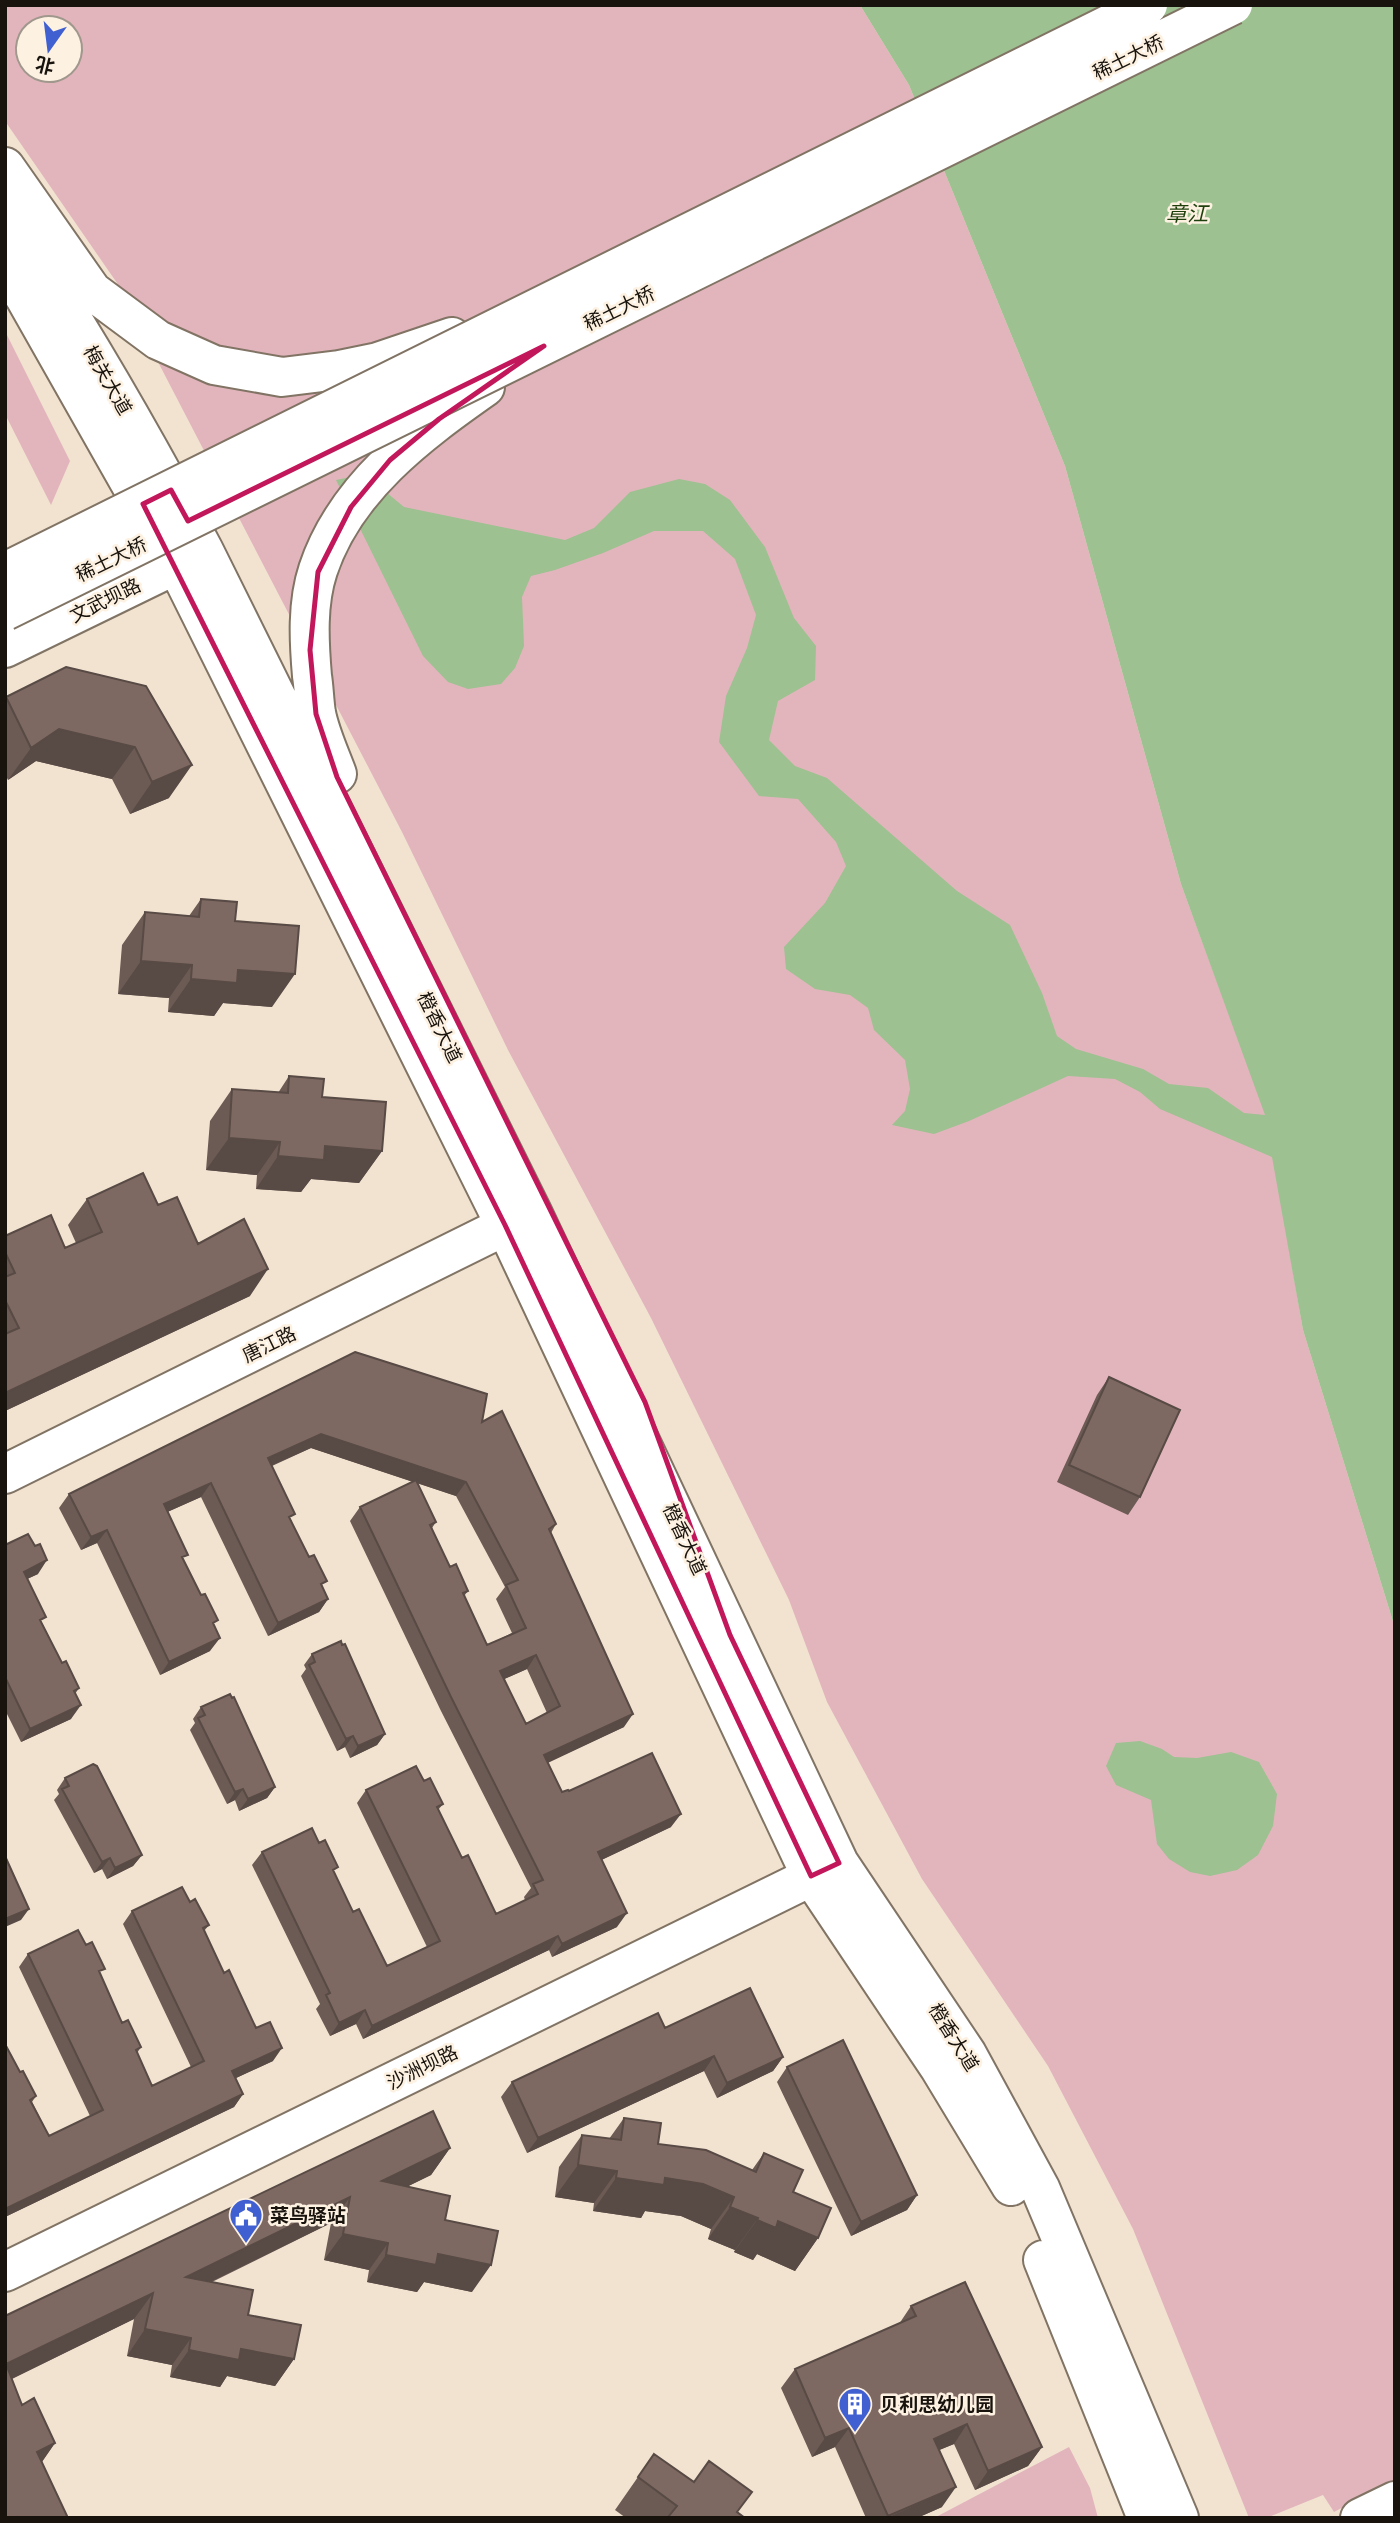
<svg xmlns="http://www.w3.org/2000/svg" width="1400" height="2523" font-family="'DejaVu Sans','Noto Sans SC',sans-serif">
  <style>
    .green { fill: #e2b5bd; fill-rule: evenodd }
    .water { fill: #9dc190 }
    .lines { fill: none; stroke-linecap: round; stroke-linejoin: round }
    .secondary-casing { stroke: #817464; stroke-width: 42 }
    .secondary { stroke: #fff; stroke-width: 38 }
    .secondary-bridge-casing { stroke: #817464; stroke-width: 42; stroke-linecap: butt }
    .secondary-bridge { stroke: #fff; stroke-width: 38 }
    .wall { fill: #6c5a54; fill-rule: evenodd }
    .shaded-wall { fill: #584a45 }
    .building { fill: #7e6962; stroke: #584a45; stroke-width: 2; fill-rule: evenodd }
    .marked { fill: none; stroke: #c2185b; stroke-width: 5; stroke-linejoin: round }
    .labels { text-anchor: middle; stroke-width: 5; stroke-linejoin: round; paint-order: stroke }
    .street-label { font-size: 19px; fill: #18130d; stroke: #fdf1e2 }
    .poi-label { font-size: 19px; font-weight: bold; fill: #18130d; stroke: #fdf1e2; text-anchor: start }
    .water-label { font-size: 21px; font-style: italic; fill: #1d3f0c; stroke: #fdf1e2 }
  </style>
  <rect width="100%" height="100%" fill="#f2e3d1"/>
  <path class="green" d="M5 5H860L909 85 1065 466 1181 884 1266 1115 1303 1330 1395 1628V2480L1334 2512 1323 2495 1266 2518H1249L1133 2229 1048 2066 922 1879 827 1702 789 1600 651 1318 508 1050 402 832 117 283 5 121ZM28 28H70V70H28Z
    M5 331 70 461 51 505 5 414Z
    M1069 2447 1090 2488 1098 2518H934Z"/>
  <path class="water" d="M860 5H1395V1628L1303 1330 1272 1157 1160 1109 1140 1092 1115 1079 1068 1076 969 1121 934 1134 892 1125 905 1111 910 1089 905 1060 874 1030 868 1008 850 995 815 989 786 969 784 947 825 903 846 866 836 842 798 799 759 796 719 742 726 696 747 648 756 615 735 559 703 531H654L603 553 555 570 531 576 522 597 524 646 515 668 501 684 468 689 448 682 423 656 336 480 355 476 374 482 404 507 565 540 594 528 630 492 679 479 705 484 730 500 765 547 794 618 816 646 815 680 778 701 769 740 795 766 827 778 957 891 1010 925 1042 993 1057 1036 1076 1049 1143 1069 1169 1084 1208 1088 1244 1113 1265 1115 1181 884 1065 466 909 85Z
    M1140 1741 1162 1749 1174 1757 1197 1758 1231 1752 1259 1762 1277 1794 1273 1826 1258 1855 1237 1870 1210 1876 1190 1872 1169 1859 1157 1844 1151 1800 1116 1785 1106 1766 1116 1743Z"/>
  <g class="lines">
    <defs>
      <path id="secondary" d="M5 167 92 291 158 340 214 365 282 377 339 370 378 362 452 337
        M5 215C78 322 143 436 204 551L532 1212 839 1863 967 2054 1040 2188 1179 2518
        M5 267 24 296 177 566 505 1225 811 1876 939 2067 1011 2186
        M5 648 198 554
        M337 774C330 755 320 734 316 713 314 701 314 688 312 676 309 641 307 603 318 570 345 488 418 434 485 387
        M5 1474 527 1215
        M1043 2260 1147 2518
        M5 2272 833 1866
        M1360 2518 1395 2501"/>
    </defs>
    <use href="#secondary" class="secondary-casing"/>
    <use href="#secondary" class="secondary"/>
    <defs>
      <path id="secondary-bridge" d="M5 572 1148 5
        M5 611 1233 5"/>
    </defs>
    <use href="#secondary-bridge" class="secondary-bridge-casing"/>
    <use href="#secondary-bridge" class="secondary-bridge"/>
  </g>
  <path class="wall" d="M66 667 146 686 169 798 130 814 112 779 36 761 8 780 5 774V698Z
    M201 899 235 921 272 1007 223 1003 214 1016 168 1012 169 998 118 994 122 945 145 912 189 916Z
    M289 1076 322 1097 382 1151 359 1183 311 1179 301 1192 256 1189 257 1175 206 1170 210 1121 232 1089 278 1093Z
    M87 1199 158 1205 198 1244 250 1296 5 1411V1236L65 1248 76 1243 68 1225Z
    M355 1352 482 1422 556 1524 551 1533 624 1727 548 1762 562 1792 569 1791 671 1827 601 1860 617 1927 552 1957 549 1950 363 2039 356 2024 330 2036 316 2009 320 2004 252 1865 262 1852 334 1873 353 1912 387 1966 427 1947 357 1803 366 1790 424 1781 443 1804 438 1810 462 1858 496 1914 525 1900 524 1897 531 1888 441 1711 350 1521 360 1507 413 1482 311 1448 272 1466 291 1520 328 1599 319 1612 268 1636 201 1497 167 1512 184 1561 214 1626 210 1651 160 1675 97 1543 81 1550 59 1508 69 1494ZM417 1483 456 1496 505 1587 496 1599 512 1633 487 1645 464 1596 468 1591 450 1567 432 1528 436 1522ZM527 1669 547 1713 526 1724 504 1679Z
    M1109 1377 1140 1497 1128 1515 1057 1482 1097 1395Z
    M5 1545 38 1574 27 1579 42 1623 62 1663 79 1688 75 1694 71 1719 21 1742 5 1710Z
    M312 1654 385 1734 377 1745 350 1758 345 1747 337 1751 301 1676 306 1669 304 1665Z
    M201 1707 275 1787 267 1798 239 1811 235 1800 227 1804 190 1730 195 1723 193 1719Z
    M65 1778 142 1855 133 1866 107 1879 102 1869 94 1873 54 1800 59 1794 57 1790Z
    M190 1902 209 1925 204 1931 224 1973 273 2061 236 2078 243 2094 234 2107 5 2217V2044L20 2072 36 2096 32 2102 49 2136 90 2116 19 1967 28 1954 101 1975 122 2023 141 2047 137 2053 152 2086 191 2067 123 1924 132 1911Z
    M665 2028 783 2057 773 2071 717 2098 704 2071 527 2153 501 2097 512 2082Z
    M787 2067 917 2195 907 2210 851 2236 777 2082Z
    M624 2118 658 2144 752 2170 764 2153 793 2192 818 2238 795 2271 757 2254 753 2260 734 2252 735 2250 708 2239 711 2229 681 2216 645 2211 641 2218 593 2211 594 2203 555 2197 559 2167 582 2135 609 2139Z
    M450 2148 431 2175 408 2186 445 2220 472 2292 424 2282 417 2292 367 2282 369 2270 324 2260 331 2223 212 2282 248 2315 294 2359 275 2386 227 2376 220 2387 170 2377 172 2365 127 2356 134 2319 12 2379 22 2405 55 2443 42 2462 68 2518H5V2316Z
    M911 2306 1042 2447 1028 2466 975 2490 954 2444 939 2450 942 2507 917 2518H866L835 2447 812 2457 781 2388 795 2369 899 2324Z
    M654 2454 738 2512 745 2518H626L615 2510Z"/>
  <path class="shaded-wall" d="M59 729 135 747 112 779 36 761 8 780 31 748Z
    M192 765 169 798 130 814 152 782Z
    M141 961 192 965 169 998 118 994Z
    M238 970 295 974 272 1007 223 1003 214 1016 168 1012 191 979Z
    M229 1138 280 1142 257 1175 206 1170Z
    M325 1146 382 1151 359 1183 311 1179 301 1192 256 1189 278 1156Z
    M268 1269 250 1296 5 1411V1393Z
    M321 1434 466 1482 456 1496 311 1448 259 1471 268 1458Z
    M211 1483 201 1497 154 1518 164 1504Z
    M107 1530 97 1543 81 1550 91 1537Z
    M47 1560 38 1574 14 1585 24 1572Z
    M328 1599 319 1612 268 1636 278 1623Z
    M220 1638 210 1651 160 1675 169 1662Z
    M536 1655 527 1669 491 1685 500 1671Z
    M81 1705 71 1719 21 1742 30 1729Z
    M633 1714 624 1727 535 1769 544 1755Z
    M385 1734 377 1745 350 1758 358 1746Z
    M353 1736 345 1747 337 1751 346 1739Z
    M275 1787 267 1798 239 1811 248 1799Z
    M243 1789 235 1800 227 1804 235 1792Z
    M681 1814 671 1827 589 1866 598 1852Z
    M142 1855 133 1866 107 1879 115 1868Z
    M110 1858 102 1869 94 1873 102 1862Z
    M29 1909 21 1920 5 1927V1919Z
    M627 1913 617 1927 552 1957 562 1944Z
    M558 1936 549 1950 363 2039 372 2026Z
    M365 2010 356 2024 330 2036 339 2023Z
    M282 2048 273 2061 223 2084 232 2071Z
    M714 2056 704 2071 527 2153 538 2138Z
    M783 2057 773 2071 717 2098 727 2083Z
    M243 2094 234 2107 5 2217V2209Z
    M450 2148 431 2175 364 2208 382 2181Z
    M578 2165 617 2171 594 2203 555 2197Z
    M616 2178H665L703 2184 734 2197 711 2229 681 2216 645 2211 641 2218 593 2211Z
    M917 2195 907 2210 851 2236 861 2222Z
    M350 2197 331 2223 167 2303 186 2277Z
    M730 2207 758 2218 735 2250 708 2239Z
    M757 2220 778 2221 818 2238 795 2271 757 2254 753 2260 734 2252Z
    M343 2234 388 2243 369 2270 324 2260Z
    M438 2254 491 2265 472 2292 424 2282 417 2292 367 2282 386 2255Z
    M153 2293 134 2319 5 2382V2365Z
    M145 2329 191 2338 172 2365 127 2356Z
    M241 2349 294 2359 275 2386 227 2376 220 2387 170 2377 189 2350Z
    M967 2424 954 2444 920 2458 934 2439Z
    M849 2428 835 2447 812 2457 825 2438Z
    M55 2443 36 2470 37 2452Z
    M1042 2447 1028 2466 975 2490 988 2471Z
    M956 2487 942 2507 917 2518H887Z"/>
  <path class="building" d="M66 667 146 686 192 765 152 782 135 747 59 729 31 748 6 697Z
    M201 899 237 902 235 921 299 926 295 974 238 970 237 983 191 979 192 965 141 961 145 912 199 917Z
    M289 1076 324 1079 322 1097 386 1102 382 1151 325 1146 324 1160 278 1156 280 1142 229 1138 232 1089 288 1093Z
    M143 1173 158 1205 177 1197 198 1244 244 1219 268 1269 5 1393V1334L19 1328 5 1300V1277L15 1273 5 1252V1236L51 1215 65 1248 102 1232 87 1199Z
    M355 1352 487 1394 482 1422 502 1411 556 1524 549 1529 633 1714 544 1755 562 1792 568 1790 569 1791 652 1753 681 1814 598 1852 627 1913 562 1944 558 1936 372 2026 365 2010 339 2023 326 1995 330 1993 262 1852 312 1828 319 1843 325 1840 338 1867 333 1870 353 1912 359 1909 387 1966 440 1941 366 1790 416 1766 424 1781 430 1778 443 1804 437 1807 462 1858 468 1855 496 1914 538 1894 533 1884 543 1880 451 1697 360 1507 416 1480 436 1522 430 1525 450 1567 456 1564 468 1591 463 1593 487 1645 526 1628 506 1585 518 1580 466 1482 321 1434 268 1458 295 1514 289 1517 309 1557 314 1555 327 1581 321 1584 328 1599 278 1623 211 1483 164 1504 188 1555 182 1557 201 1595 205 1594 218 1620 213 1623 220 1638 169 1662 107 1530 91 1537 69 1494ZM536 1655 560 1706 526 1724 500 1671Z
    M1109 1377 1180 1410 1140 1497 1069 1465Z
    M28 1534 35 1546 40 1544 47 1560 24 1572 46 1617 40 1620 62 1663 66 1661 79 1688 74 1691 81 1705 30 1729 5 1677V1545Z
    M341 1641 342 1645 345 1644 385 1734 358 1746 353 1736 346 1739 309 1665 315 1662 312 1654Z
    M230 1694 232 1698 234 1697 275 1787 248 1799 243 1789 235 1792 198 1718 205 1715 201 1707Z
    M93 1764 97 1766 142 1855 115 1868 110 1858 102 1862 62 1789 69 1786 65 1778Z
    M5 1856 29 1909 5 1919Z
    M182 1887 190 1902 195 1899 209 1925 203 1928 224 1973 229 1970 256 2028 270 2022 282 2048 232 2071 243 2094 5 2209V2044L20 2072 23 2071 36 2096 30 2100 49 2136 103 2110 28 1954 78 1930 86 1945 92 1942 105 1969 99 1971 122 2023 128 2020 141 2047 136 2050 152 2086 204 2061 132 1911Z
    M750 1988 783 2057 727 2083 714 2056 538 2138 512 2082 658 2013 665 2028Z
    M843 2040 917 2195 861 2222 787 2067Z
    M433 2111 450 2148 382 2181 450 2196 445 2220 498 2231 491 2265 438 2254 436 2265 386 2255 388 2243 343 2234 350 2197 186 2277 253 2290 248 2315 301 2325 294 2359 241 2349 239 2360 189 2350 191 2338 145 2329 153 2293 6 2364 22 2405 34 2398 55 2443 37 2452 68 2518H18L17 2517 14 2518H5V2316Z
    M624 2118 661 2123 658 2144 706 2150 756 2172 764 2153 803 2170 793 2192 831 2208 818 2238 778 2221 776 2228 757 2220 758 2218 730 2207 734 2197 703 2184 665 2178 664 2185 616 2178 617 2171 578 2165 582 2135 621 2140Z
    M965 2282 1042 2447 988 2471 967 2424 934 2439 956 2487 888 2516 849 2428 825 2438 795 2369 916 2316 911 2306Z
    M654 2454 694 2482 709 2461 752 2492 737 2512 745 2518H672L669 2516 677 2506 638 2477Z"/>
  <path class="marked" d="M544 346 439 419 390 460 351 507 318 572 310 650 316 714 337 777 645 1402 730 1635 839 1863 811 1876 505 1225 143 504 171 490 188 521Z"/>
  <defs>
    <symbol id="civic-pin" viewBox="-11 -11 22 30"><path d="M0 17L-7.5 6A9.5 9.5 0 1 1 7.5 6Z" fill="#4060d2" stroke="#fdf1e2"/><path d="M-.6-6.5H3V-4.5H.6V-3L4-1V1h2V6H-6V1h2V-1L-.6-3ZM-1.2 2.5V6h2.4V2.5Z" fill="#fff"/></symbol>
    <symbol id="building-pin" viewBox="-11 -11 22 30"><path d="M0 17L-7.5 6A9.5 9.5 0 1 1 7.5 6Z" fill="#4060d2" stroke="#fdf1e2"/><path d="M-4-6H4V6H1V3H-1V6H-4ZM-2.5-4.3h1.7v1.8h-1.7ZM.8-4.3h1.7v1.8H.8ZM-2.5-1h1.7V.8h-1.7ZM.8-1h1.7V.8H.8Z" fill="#fff"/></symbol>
  </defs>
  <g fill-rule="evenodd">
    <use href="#civic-pin" x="227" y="2196" width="38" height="52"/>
    <use href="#building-pin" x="836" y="2385" width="38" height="52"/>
  </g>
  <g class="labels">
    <g class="street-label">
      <text transform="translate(1128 57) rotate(-26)" y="7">稀土大桥</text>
      <text transform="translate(619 308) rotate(-26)" y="7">稀土大桥</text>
      <text transform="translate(108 380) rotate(60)" y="7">梅关大道</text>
      <text transform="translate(111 559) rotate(-26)" y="7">稀土大桥</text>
      <text transform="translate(105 600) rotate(-26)" y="7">文武坝路</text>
      <text transform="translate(440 1027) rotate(64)" y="7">橙香大道</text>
      <text transform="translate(269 1344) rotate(-26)" y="7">唐江路</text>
      <text transform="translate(685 1539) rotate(65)" y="7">橙香大道</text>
      <text transform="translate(954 2037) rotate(58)" y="7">橙香大道</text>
      <text transform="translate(422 2067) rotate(-26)" y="7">沙洲坝路</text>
    </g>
    <g class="poi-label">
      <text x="270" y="2222">菜鸟驿站</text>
      <text x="880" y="2411">贝利思幼儿园</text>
    </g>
    <g class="water-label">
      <text x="1187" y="221">章江</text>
    </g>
  </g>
  <rect width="1400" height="2523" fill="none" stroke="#18130d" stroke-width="14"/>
  <g transform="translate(49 49) rotate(194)"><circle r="33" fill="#fdf1e2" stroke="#a1988d" stroke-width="2"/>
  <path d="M0-5L12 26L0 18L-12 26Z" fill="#4060d2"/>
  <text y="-10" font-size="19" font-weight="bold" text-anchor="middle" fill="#18130d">北</text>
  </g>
</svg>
